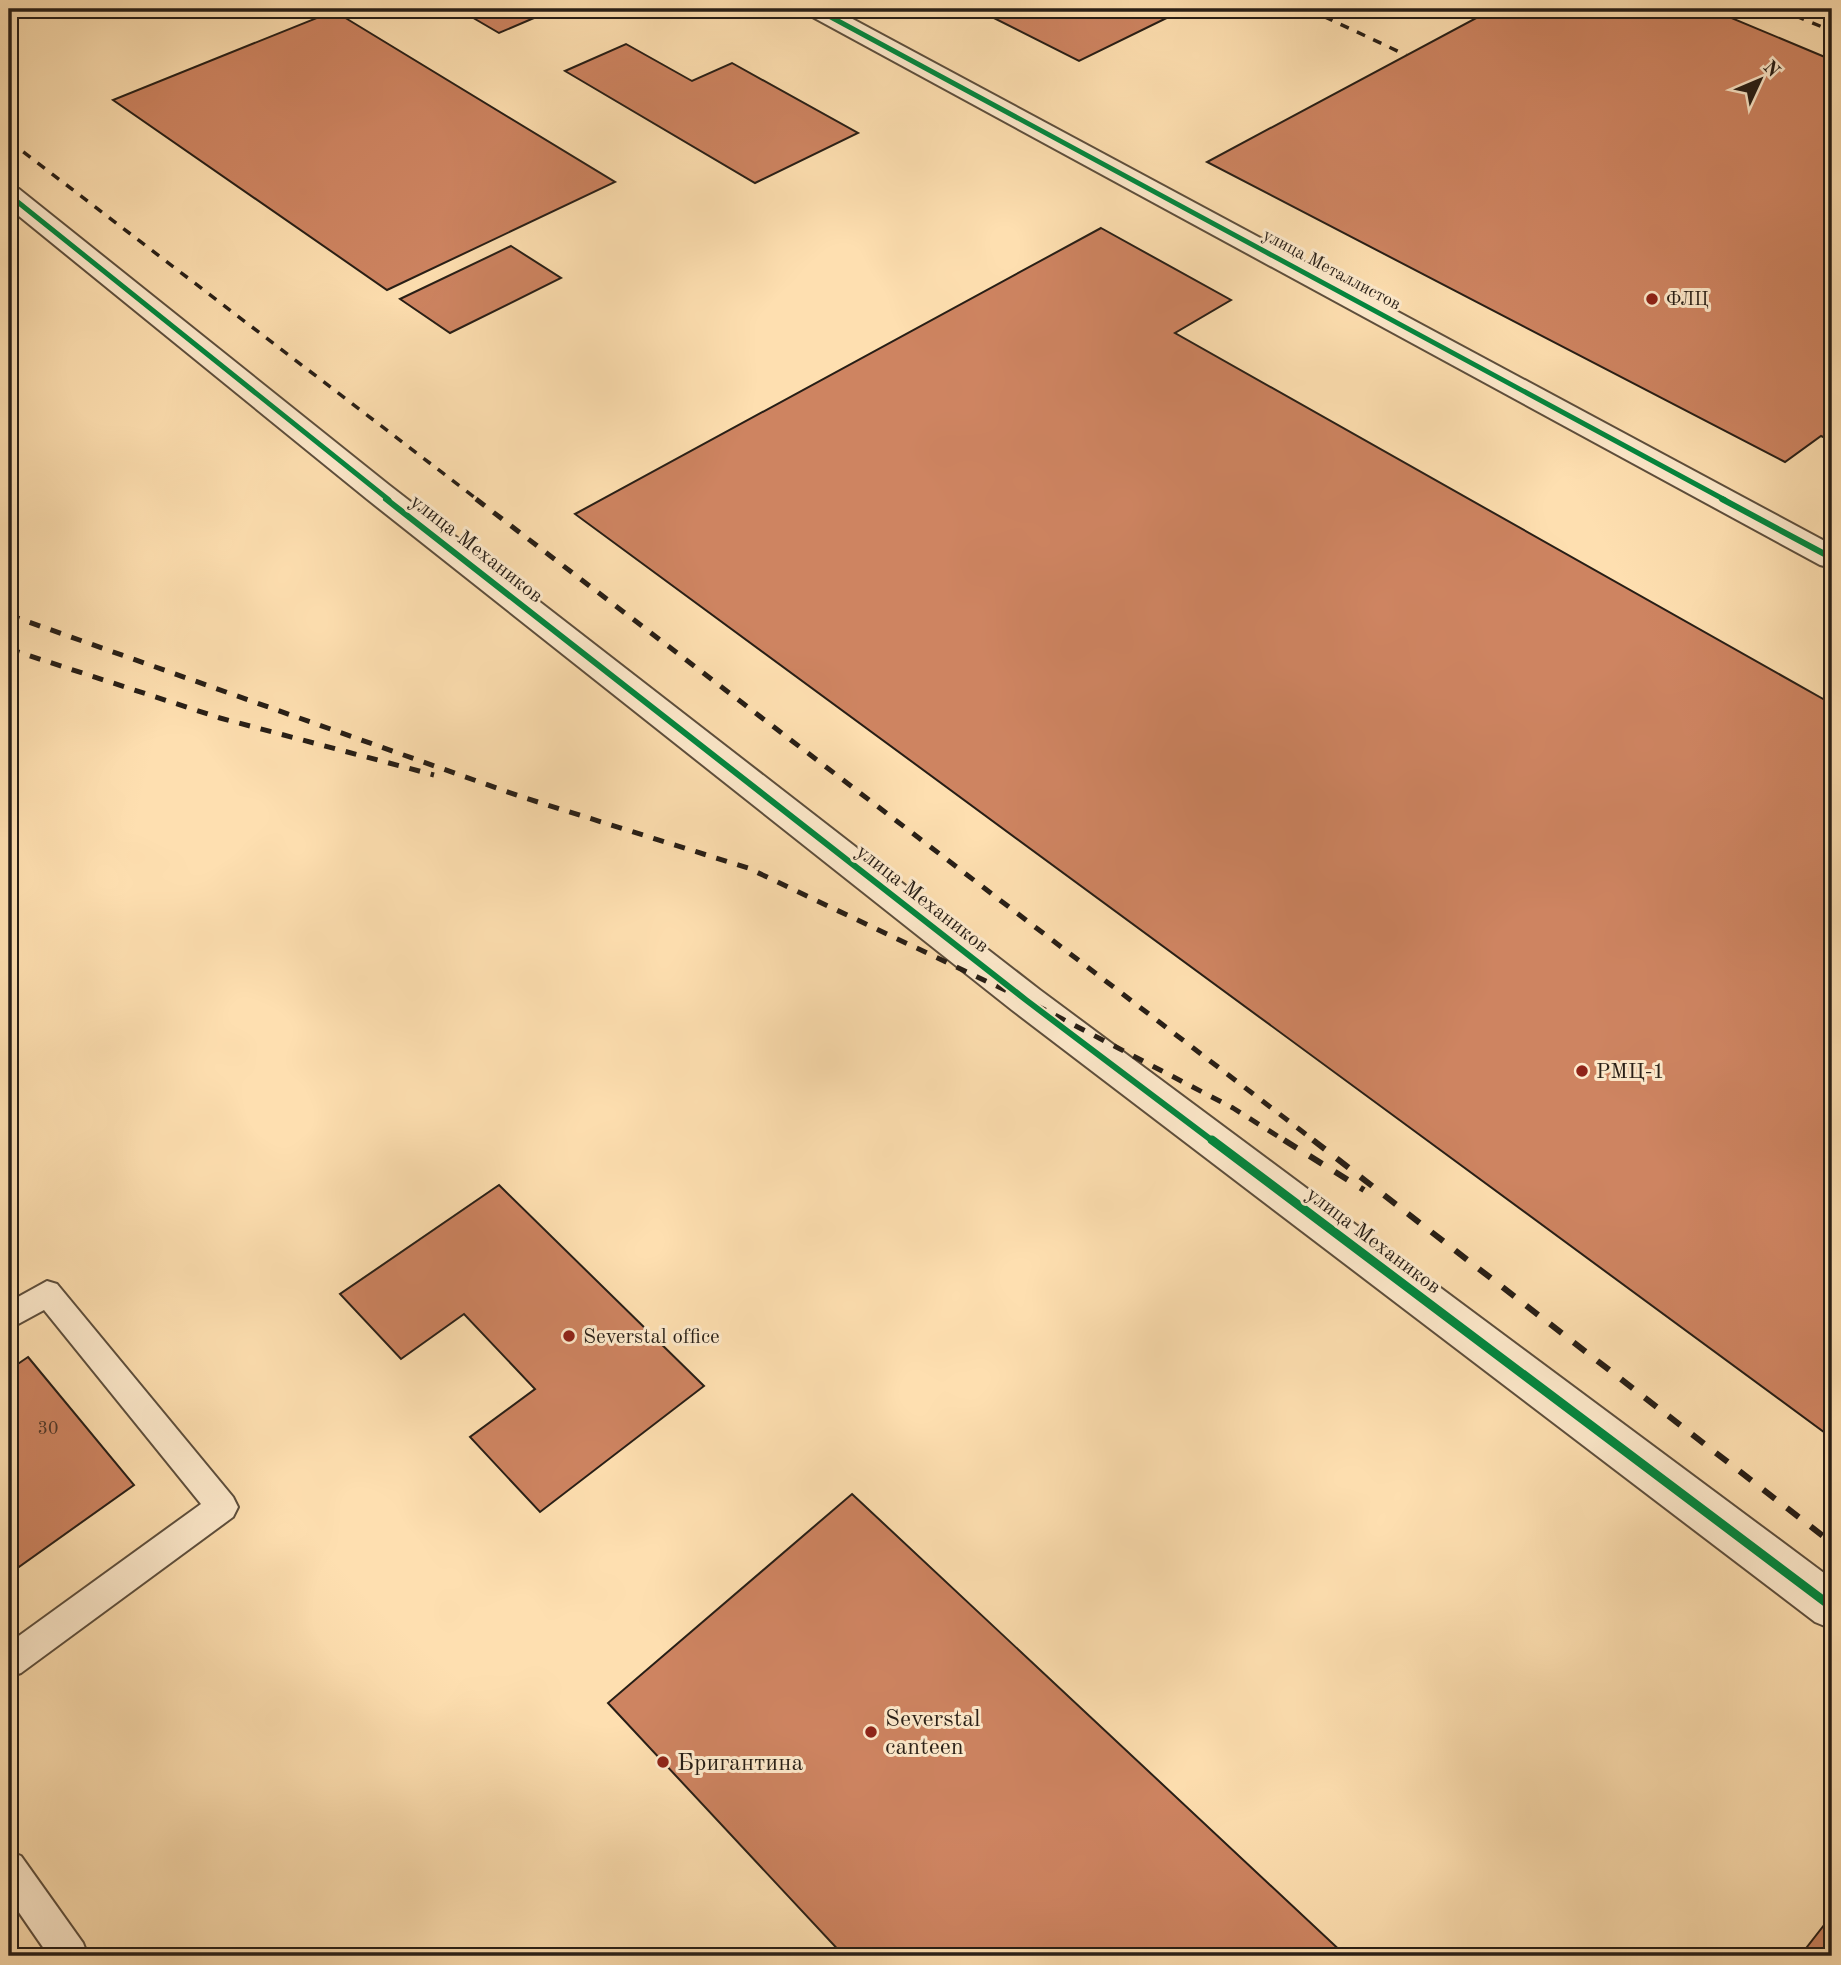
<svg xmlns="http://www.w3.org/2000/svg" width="1841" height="1965" viewBox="0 0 1841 1965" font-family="'Old Standard TT',serif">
  <rect width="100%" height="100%" fill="#fedfb0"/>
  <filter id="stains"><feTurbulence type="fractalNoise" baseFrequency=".00286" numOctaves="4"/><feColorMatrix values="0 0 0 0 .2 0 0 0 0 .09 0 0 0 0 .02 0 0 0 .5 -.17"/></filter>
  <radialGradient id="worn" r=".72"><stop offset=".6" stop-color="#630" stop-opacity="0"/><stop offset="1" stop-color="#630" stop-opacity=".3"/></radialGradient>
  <g fill="#ce8461" stroke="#271e16" stroke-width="2">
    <path d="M458 9H555L499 33Z"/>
    <path d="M976 9H1185L1079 61Z"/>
    <path d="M1493 9H1710L1832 60V441L1821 436 1785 462 1207 162Z"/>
    <path d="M334 11 615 182 387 290 113 100Z"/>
    <path d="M626 44 692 81 732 63 858 133 755 183 565 71Z"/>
    <path d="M1101 228 1231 300 1175 333 1832 704V1438L575 514Z"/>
    <path d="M511 246 561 278 450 333 400 299Z"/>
    <path d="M499 1185 704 1386 540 1512 470 1437 535 1389 464 1314 401 1359 340 1294Z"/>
    <path d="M28 1357 134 1485 9 1574V1370Z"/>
    <path d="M852 1494 1346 1956H844L608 1703Z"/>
    <path d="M1828 1920 1832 1924V1956H1800Z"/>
  </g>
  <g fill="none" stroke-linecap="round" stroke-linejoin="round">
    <defs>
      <g id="lane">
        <path d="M47 1281 57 1284 233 1497 238 1507 233 1517 21 1673 9 1677V1643L201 1504 44 1310 9 1329V1302Z"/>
        <path d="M9 1851 21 1856 83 1943 88 1956H49L9 1898Z"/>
      </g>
      <g id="street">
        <path d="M804 9H834L1832 545V568L1820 565 807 14Z"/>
        <path d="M9 187 19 189 389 485 1040 990 1832 1579V1629L1815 1622 1012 1010 367 499 9 208Z"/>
      </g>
    </defs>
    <use href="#lane" stroke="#5d4e3c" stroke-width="4"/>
    <use href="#street" stroke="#5d4e3c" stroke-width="4"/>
    <use href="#lane" fill="#feeacc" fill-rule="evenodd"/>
    <use href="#street" fill="#feeacc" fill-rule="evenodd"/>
    <g stroke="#271e16" stroke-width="3.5" stroke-dasharray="9 9" stroke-linecap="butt">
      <path d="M1308 9 1406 55"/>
      <path d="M1779 9 1832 31"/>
      <path d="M9 141 478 500"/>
    </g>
    <g stroke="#271e16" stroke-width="5" stroke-dasharray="11 11" stroke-linecap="butt">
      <path d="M476 499 1316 1142"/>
      <path d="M9 615 522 797 748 868 1026 1000 1233 1108 1287 1142"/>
      <path d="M9 649 220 718 434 775"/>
    </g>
    <g stroke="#271e16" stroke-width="6" stroke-dasharray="15 15" stroke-linecap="butt">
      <path d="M1284 1140 1364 1190"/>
      <path d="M1313 1140 1832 1543"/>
    </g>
    <defs>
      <g id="cycleway-far2">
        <path d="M816 9 1725 500"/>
        <path d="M9 195 389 500"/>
      </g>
      <g id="cycleway-far1">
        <path d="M386 499 1026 1000 1214 1142"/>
        <path d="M1722 499 1832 558"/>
      </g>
      <path id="cycleway" d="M1212 1140 1832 1607"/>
    </defs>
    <use href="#cycleway-far2" stroke="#feeacc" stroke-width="9"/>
    <use href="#cycleway-far1" stroke="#feeacc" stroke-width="10"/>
    <use href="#cycleway" stroke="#feeacc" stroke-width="13"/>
    <use href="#cycleway-far2" stroke="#00873e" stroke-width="5"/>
    <use href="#cycleway-far1" stroke="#00873e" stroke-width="6"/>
    <use href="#cycleway" stroke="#00873e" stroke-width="9"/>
  </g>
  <g fill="#8f2418" stroke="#feeacc" stroke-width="2.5">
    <circle cx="1652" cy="299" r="7"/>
    <circle cx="1582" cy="1071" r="7"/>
    <circle cx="569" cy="1336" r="7"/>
    <circle cx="871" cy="1732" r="7"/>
    <circle cx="663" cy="1762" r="7"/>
  </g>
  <g text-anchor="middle" stroke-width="6" stroke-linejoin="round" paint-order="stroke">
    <g font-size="18" fill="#271e16" stroke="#feeacc">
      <text transform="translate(1332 269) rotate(28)" y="6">улица Металлистов</text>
    </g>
    <g font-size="18" fill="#271e16" stroke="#feeacc" text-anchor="start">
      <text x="1666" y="305">ФЛЦ</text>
    </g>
    <g font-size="18" fill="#513829">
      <text x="48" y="1434">30</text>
    </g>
    <g font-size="21" fill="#271e16" stroke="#feeacc">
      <text transform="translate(477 548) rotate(38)" y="7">улица Механиков</text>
      <text transform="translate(923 898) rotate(38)" y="7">улица Механиков</text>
      <text transform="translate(1374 1240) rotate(37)" y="7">улица Механиков</text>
    </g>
    <g font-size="21" fill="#271e16" stroke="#feeacc" text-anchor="start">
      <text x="1596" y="1078">РМЦ-1</text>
      <text x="583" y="1343">Severstal office</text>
    </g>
    <g font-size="24" fill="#271e16" stroke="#feeacc" text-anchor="start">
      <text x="885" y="1726">Severstal<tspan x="885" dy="28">canteen</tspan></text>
      <text x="677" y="1770">Бригантина</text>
    </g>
  </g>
  <rect width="1841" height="1965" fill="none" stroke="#fedfb0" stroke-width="35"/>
  <rect x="10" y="10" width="1820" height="1944" fill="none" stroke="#271e16" stroke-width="3.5"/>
  <rect x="18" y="18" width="1806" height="1930" fill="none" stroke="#271e16" stroke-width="2"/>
  <g transform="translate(1760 80) rotate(46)" stroke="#feeacc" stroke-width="5" paint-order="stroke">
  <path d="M0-5L12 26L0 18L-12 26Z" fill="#271e16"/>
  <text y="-10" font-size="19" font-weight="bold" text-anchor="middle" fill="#271e16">N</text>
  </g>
  <rect width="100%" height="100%" filter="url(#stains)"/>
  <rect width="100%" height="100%" fill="url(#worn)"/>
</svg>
